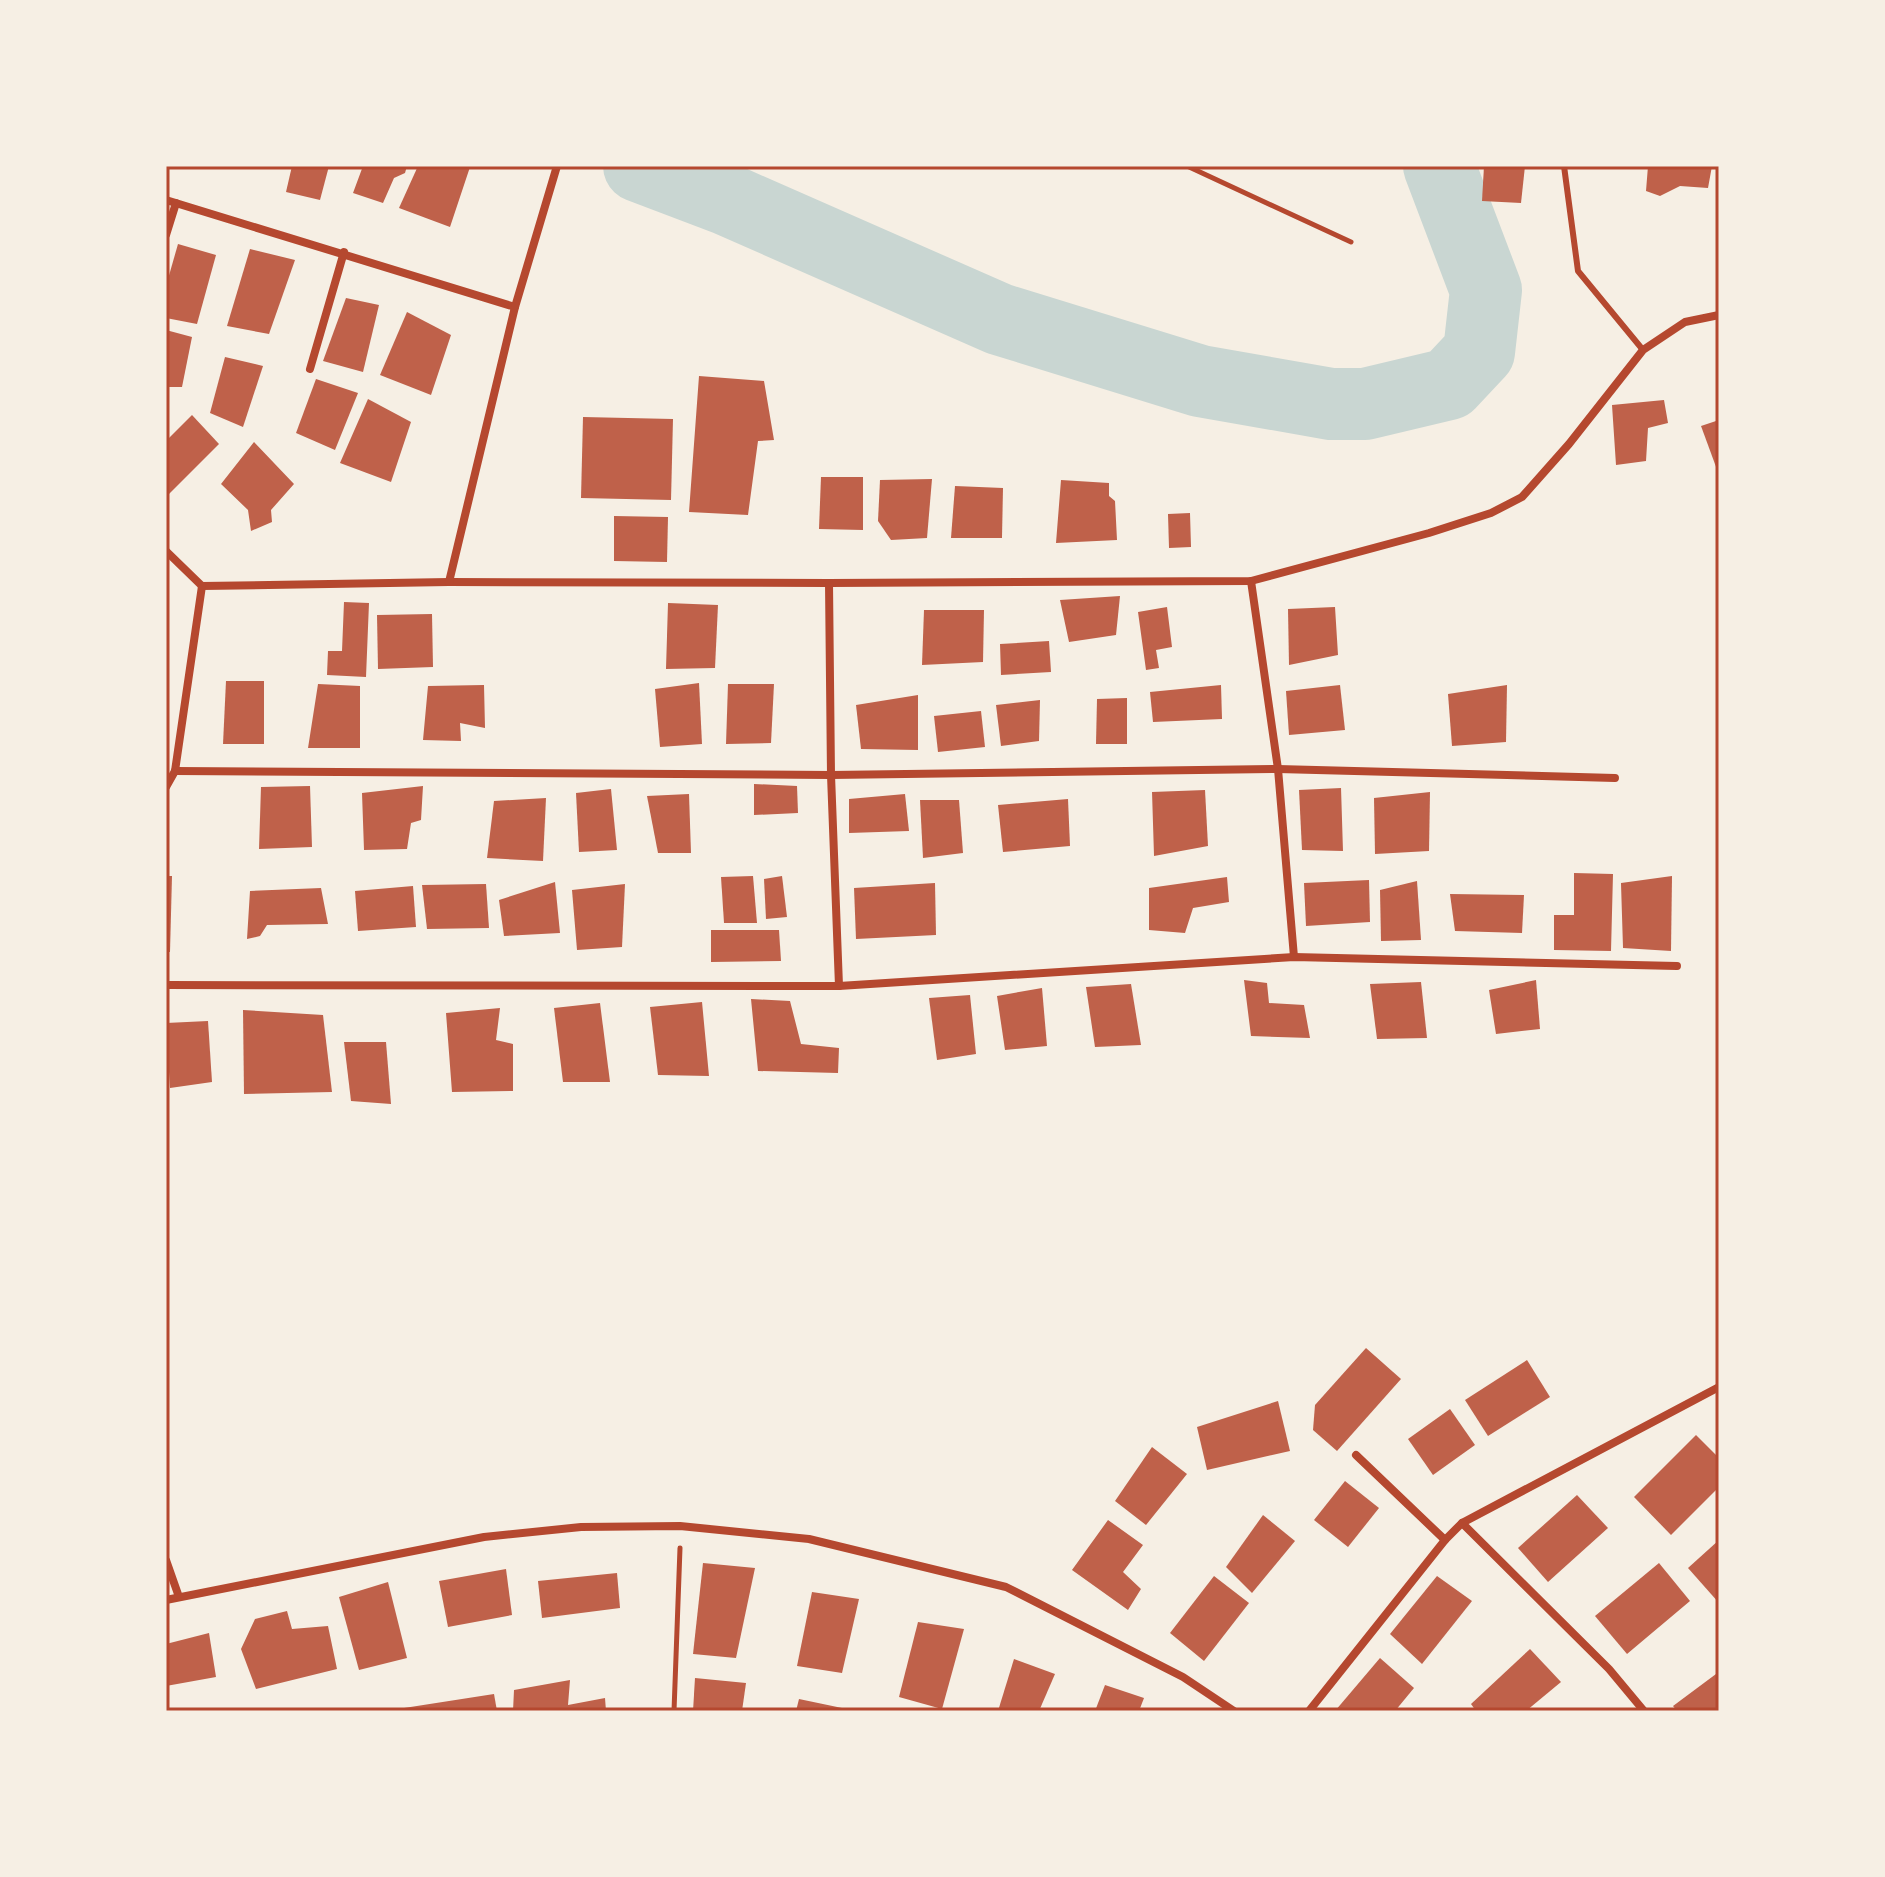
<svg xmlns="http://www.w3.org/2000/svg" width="1885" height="1877" viewBox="0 0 1885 1877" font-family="'Zilla Slab',serif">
  <rect width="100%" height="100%" fill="#f6efe4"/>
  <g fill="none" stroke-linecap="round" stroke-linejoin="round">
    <path stroke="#c9d6d2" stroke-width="72" d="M639 166 726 199 999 319 1200 381 1331 404H1365L1449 384 1479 352 1486 290 1439 166"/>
  </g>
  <g fill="#bf614a">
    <path d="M292 166H329L320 200 286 192Z"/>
    <path d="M363 166H407L405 173 394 178 383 203 353 193Z"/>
    <path d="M418 166 470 167 450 227 399 208Z"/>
    <path d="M1484 166H1525L1521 203 1482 201Z"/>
    <path d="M1648 166H1712L1708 188 1680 186 1660 196 1646 191Z"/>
    <path d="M178 244 216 255 197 324 166 318V286Z"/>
    <path d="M250 249 295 260 269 334 227 326Z"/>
    <path d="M346 298 379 305 363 372 323 361Z"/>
    <path d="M407 312 451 335 431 395 380 375Z"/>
    <path d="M166 330 192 337 182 387H166Z"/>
    <path d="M225 357 263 366 243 427 210 413Z"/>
    <path d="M699 376 764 381 774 440 758 441 748 515 689 512Z"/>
    <path d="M316 379 358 393 335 450 296 433Z"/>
    <path d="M368 399 411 422 391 482 340 463Z"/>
    <path d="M1664 400 1668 423 1648 428 1646 461 1616 465 1612 405Z"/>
    <path d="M192 415 219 444 169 494 166 489V441Z"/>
    <path d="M583 417 673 419 671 500 581 498Z"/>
    <path d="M1719 420V475L1701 426Z"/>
    <path d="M254 442 294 484 271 510 272 522 251 531 248 510 221 484Z"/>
    <path d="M821 477H863V530L819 529Z"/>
    <path d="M932 479 927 538 891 540 878 521 880 480Z"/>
    <path d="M1061 480 1109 483V496L1115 501 1117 540 1056 543Z"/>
    <path d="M955 486 1003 488 1002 538H951Z"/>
    <path d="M1190 513 1191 547 1169 548 1168 514Z"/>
    <path d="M614 516 668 517 667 562 614 561Z"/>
    <path d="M1120 596 1116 635 1069 642 1060 600Z"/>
    <path d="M344 602 369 603 366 677 327 675 328 651H342Z"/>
    <path d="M668 603 718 605 715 668 666 669Z"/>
    <path d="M1167 607 1172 647 1156 650 1159 668 1146 670 1138 612Z"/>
    <path d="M1335 607 1338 655 1289 665 1288 609Z"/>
    <path d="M924 610H984L983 662 922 665Z"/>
    <path d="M432 614 433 667 378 669 377 615Z"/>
    <path d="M1049 641 1051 672 1001 675 1000 644Z"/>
    <path d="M226 681H264V744H223Z"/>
    <path d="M699 683 702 744 660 747 655 689Z"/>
    <path d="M318 684 360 686V748H308Z"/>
    <path d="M728 684H774L771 743 726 744Z"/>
    <path d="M484 685 485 728 460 723 461 741 423 740 428 686Z"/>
    <path d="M1221 685 1222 719 1153 722 1150 692Z"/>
    <path d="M1340 685 1345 730 1289 735 1286 691Z"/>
    <path d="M1507 685 1506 742 1452 746 1448 694Z"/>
    <path d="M918 695V750L861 749 856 705Z"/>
    <path d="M1127 698V744H1096L1097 699Z"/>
    <path d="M1040 700 1039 741 1001 746 996 705Z"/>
    <path d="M981 711 985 747 938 752 934 716Z"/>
    <path d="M754 784 797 786 798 813 754 815Z"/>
    <path d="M310 786 312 847 259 849 261 787Z"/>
    <path d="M423 786 421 820 411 823 407 849 364 850 362 793Z"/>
    <path d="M1341 788 1343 851 1302 850 1299 790Z"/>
    <path d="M611 789 617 850 579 852 576 793Z"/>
    <path d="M1205 790 1208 846 1154 856 1152 792Z"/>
    <path d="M1430 792 1429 851 1375 854 1374 798Z"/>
    <path d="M689 794 691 853H658L647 796Z"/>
    <path d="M905 794 909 831 849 833V799Z"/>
    <path d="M546 798 543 861 487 858 494 801Z"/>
    <path d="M1068 799 1070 846 1003 852 998 805Z"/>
    <path d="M920 800H959L963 853 923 858Z"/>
    <path d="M1574 873 1613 874 1611 951 1554 950V915H1574Z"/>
    <path d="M166 876H172L170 952H166Z"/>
    <path d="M753 876 757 923H724L721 877Z"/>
    <path d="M782 876 787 917 766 919 764 879Z"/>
    <path d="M1672 876 1671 951 1623 948 1621 883Z"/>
    <path d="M1227 877 1229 902 1193 908 1185 933 1149 930V888Z"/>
    <path d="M1369 880 1370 922 1306 926 1304 883Z"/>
    <path d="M1417 881 1421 940 1381 941 1380 890Z"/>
    <path d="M555 882 560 933 504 936 499 900Z"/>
    <path d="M935 883 936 935 856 939 854 888Z"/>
    <path d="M486 884 489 928 427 929 422 885Z"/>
    <path d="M625 884 622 947 577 950 572 890Z"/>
    <path d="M413 886 416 927 358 931 355 891Z"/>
    <path d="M321 888 328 924 267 925 260 936 247 939 250 891Z"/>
    <path d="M1450 894 1524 895 1522 933 1455 931Z"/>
    <path d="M711 930H779L781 961 711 962Z"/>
    <path d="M1244 980 1267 983 1269 1003 1304 1005 1310 1038 1251 1036Z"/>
    <path d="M1536 980 1540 1029 1496 1034 1489 990Z"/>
    <path d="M1421 982 1427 1038 1377 1039 1370 984Z"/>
    <path d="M1131 984 1141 1045 1095 1047 1086 987Z"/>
    <path d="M1042 988 1047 1046 1005 1050 997 996Z"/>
    <path d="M970 995 976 1054 937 1060 929 998Z"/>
    <path d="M751 999 790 1001 801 1044 839 1048 838 1073 758 1071Z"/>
    <path d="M702 1002 709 1076 658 1075 650 1007Z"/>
    <path d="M600 1003 610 1082H563L554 1008Z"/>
    <path d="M500 1008 496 1040 513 1044V1091L452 1092 446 1013Z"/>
    <path d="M243 1010 323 1015 332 1092 244 1094Z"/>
    <path d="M208 1021 212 1082 170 1088 166 1023Z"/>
    <path d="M344 1042H386L391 1104 351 1101Z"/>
    <path d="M1366 1348 1401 1379 1337 1451 1313 1430 1315 1405Z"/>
    <path d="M1527 1360 1550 1397 1488 1436 1465 1400Z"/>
    <path d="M1278 1401 1290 1451 1207 1470 1197 1427Z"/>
    <path d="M1450 1409 1475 1445 1433 1475 1408 1439Z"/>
    <path d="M1696 1435 1719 1458V1487L1671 1535 1634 1497Z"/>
    <path d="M1152 1447 1187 1474 1146 1525 1115 1501Z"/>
    <path d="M1345 1481 1379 1508 1348 1547 1314 1520Z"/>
    <path d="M1577 1495 1608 1528 1548 1582 1518 1548Z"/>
    <path d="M1263 1515 1295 1541 1252 1593 1226 1567Z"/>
    <path d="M1108 1520 1143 1545 1123 1572 1141 1589 1128 1610 1072 1570Z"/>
    <path d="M1719 1540V1603L1688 1568Z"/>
    <path d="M703 1563 755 1568 736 1658 693 1654Z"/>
    <path d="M1659 1563 1690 1601 1627 1654 1595 1616Z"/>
    <path d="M506 1569 512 1615 448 1627 439 1581Z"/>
    <path d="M617 1573 620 1608 542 1618 538 1581Z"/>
    <path d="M1214 1576 1249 1603 1204 1661 1170 1633Z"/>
    <path d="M1437 1576 1472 1601 1422 1664 1390 1634Z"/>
    <path d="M388 1582 407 1658 359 1670 339 1597Z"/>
    <path d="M812 1592 859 1599 842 1673 797 1666Z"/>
    <path d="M287 1611 292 1629 328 1626 337 1669 256 1689 241 1649 255 1619Z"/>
    <path d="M918 1622 964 1629 942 1709 899 1697Z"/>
    <path d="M209 1633 216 1677 166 1686V1644Z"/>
    <path d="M1530 1649 1561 1682 1526 1711H1476L1471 1704Z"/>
    <path d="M1380 1658 1414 1688 1395 1711H1335Z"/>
    <path d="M1014 1659 1055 1674 1039 1711H998Z"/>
    <path d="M1716 1674 1719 1678V1711H1677L1673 1706Z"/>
    <path d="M695 1678 746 1683 742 1711H693Z"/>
    <path d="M570 1680 568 1705 605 1698 606 1711H513L514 1690Z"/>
    <path d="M1105 1685 1144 1698 1139 1711H1095Z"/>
    <path d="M494 1694 497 1711H404V1708Z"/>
    <path d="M799 1699 842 1708 841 1711H796Z"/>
  </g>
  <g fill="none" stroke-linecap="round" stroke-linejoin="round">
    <g stroke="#b5482f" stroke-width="5">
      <path d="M1187 166 1351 242"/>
      <path d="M674 1711 680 1548"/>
    </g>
    <path stroke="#b5482f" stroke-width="6" d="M1564 166 1578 271 1643 350"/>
    <g stroke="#b5482f" stroke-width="8">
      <path d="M166 200 515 307"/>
      <path d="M166 235 176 203"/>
      <path d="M310 369 344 252"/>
      <path d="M166 551 202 586 449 582 829 583 1251 581 1429 533 1491 513 1522 497 1569 444 1643 350 1685 322 1719 315"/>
      <path d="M1251 581 1278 769 1294 957"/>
      <path d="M449 582 515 307 557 166"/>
      <path d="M829 583 831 775 839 986"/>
      <path d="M175 771 831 775 1278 769 1615 778"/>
      <path d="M166 787 175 771 202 586"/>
      <path d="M166 985 839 986 1294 957 1677 966"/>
      <path d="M1356 1455 1445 1540"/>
      <path d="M1462 1523 1609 1669 1644 1711"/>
      <path d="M166 1560 179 1597"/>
      <path d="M166 1600 484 1537 581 1527 680 1526 809 1539 1006 1587 1183 1677 1234 1711"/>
      <path d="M1309 1711 1445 1540 1462 1523 1719 1387"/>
    </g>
  </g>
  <rect width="1885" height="1877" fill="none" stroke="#f6efe4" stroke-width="336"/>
  <rect x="168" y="168" width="1549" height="1541" fill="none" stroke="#b5482f" stroke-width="3"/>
</svg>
